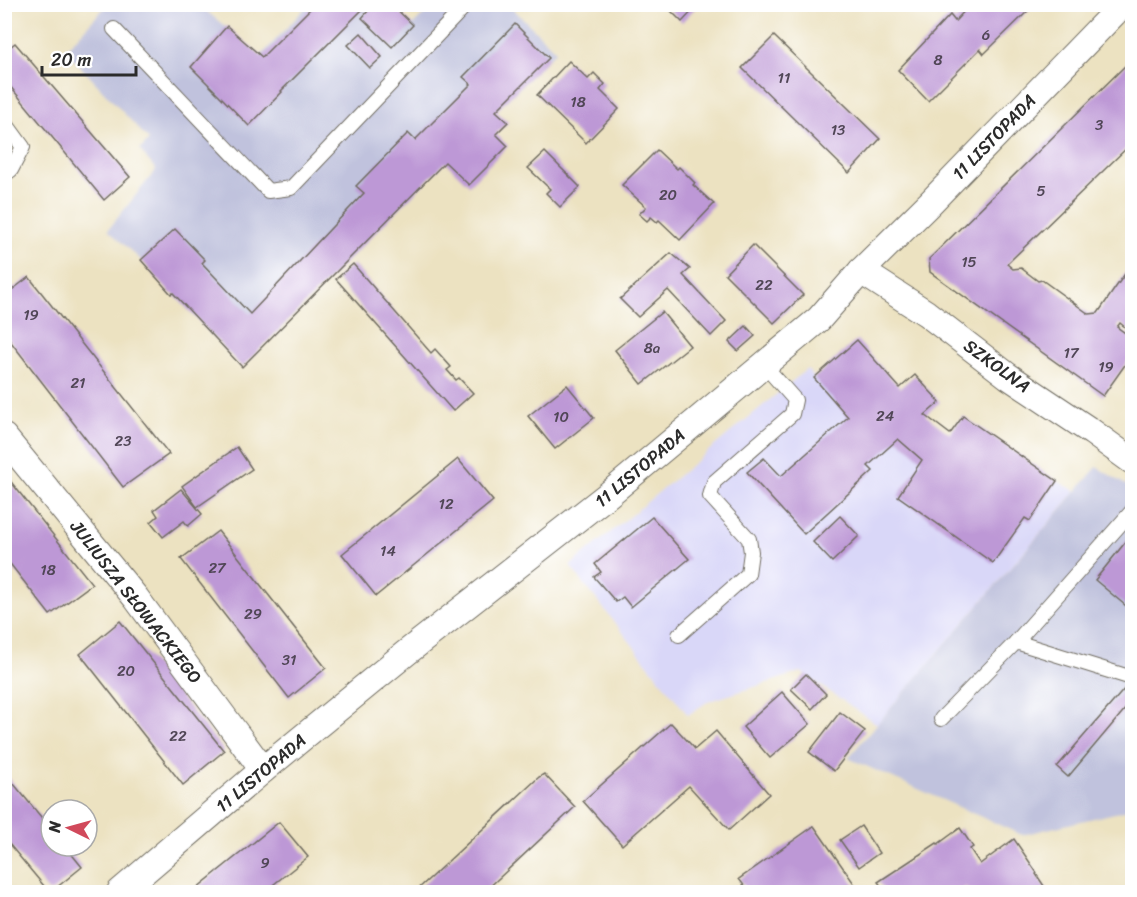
<svg xmlns="http://www.w3.org/2000/svg" width="1137" height="897" viewBox="0 0 1137 897" font-family="Sriracha,sans-serif">
  <rect width="100%" height="100%" fill="#fff"/>
  <filter id="ink" filterUnits="userSpaceOnUse"><feTurbulence type="fractalNoise" baseFrequency=".0167" numOctaves="2"/><feDisplacementMap in="SourceGraphic" scale="12" xChannelSelector="R" yChannelSelector="G"/><feConvolveMatrix kernelMatrix="1 2 1 2 8 2 1 2 1" color-interpolation-filters="sRGB"/></filter>
  <filter id="wash" filterUnits="userSpaceOnUse"><feTurbulence type="fractalNoise" baseFrequency=".008" numOctaves="4" result="noise"/><feDisplacementMap in="SourceGraphic" scale="24" xChannelSelector="R" yChannelSelector="G"/><feGaussianBlur stdDeviation="1.35" result="paint"/><feColorMatrix in="noise" values="0 0 0 0 0 0 0 0 0 0 0 0 0 0 0 0 0 1.4 0 .05"/><feComposite in="paint" operator="in"/></filter>
  <g filter="url(#wash)">
    <rect width="100%" height="100%" fill="#ece2c1"/>
    <path fill="#d9d7f8" d="M857 340 900 388 915 376 940 402 925 415 949 434 963 416 1057 481 1076 491 877 724 801 672 707 702 688 715 570 566 807 369 814 378Z"/>
    <g fill="#c0c2dd">
      <path d="M508 4 556 51 242 367 141 260 108 230 156 170 140 150 149 140 65 50 107 5H199L261 56 308 5H391L413 25 434 5Z"/>
      <path d="M1097 467 1132 489V809L1022 835 848 758Z"/>
    </g>
    <g id="blocks">
      <g fill="#bd98d6">
        <path d="M315 4H368L281 91 282 92 249 126 220 96 191 67 227 26 262 57Z"/>
        <path d="M374 4H391L413 25 392 47 362 18Z"/>
        <path d="M664 4H699L682 22Z"/>
        <path d="M971 4H1035L984 54 980 49 928 101 898 70 950 15 955 21Z"/>
        <path d="M515 24 549 58 496 111 508 122 496 134 508 146 469 185 445 162 242 367 173 293 171 294 141 260 175 229 205 260 202 263 250 314 364 193 356 186 408 133 415 140 471 84 463 77Z"/>
        <path d="M361 33 382 57 370 68 348 45Z"/>
        <path d="M774 36 880 139 849 173 742 68Z"/>
        <path d="M15 43 130 177 104 200 9 85 4 89V52Z"/>
        <path d="M1132 59V143L1007 264 1013 269 1021 268 1038 281 1042 280 1089 314 1098 313 1129 268 1132 271V333L1120 323 1117 327 1132 338V355L1103 396 930 272 929 259Z"/>
        <path d="M569 61 588 79 594 73 605 84 600 90 619 109 586 143 537 95Z"/>
        <path d="M657 150 677 169 679 167 695 183 693 185 714 204 680 240 659 220 657 222 651 217 647 221 639 214 646 207 622 185Z"/>
        <path d="M545 152 580 187 560 207 546 193 550 189 528 168Z"/>
        <path d="M753 245 803 295 774 323 725 274Z"/>
        <path d="M671 253 690 269 683 275 726 321 711 336 668 290 638 317 620 299Z"/>
        <path d="M353 264 431 353 435 349 451 367 447 370 456 380 459 378 473 393 453 411 336 279Z"/>
        <path d="M29 277 169 454 123 487 4 333V296Z"/>
        <path d="M662 312 690 346 642 384 615 350Z"/>
        <path d="M746 326 755 336 738 351 729 342Z"/>
        <path d="M857 340 900 388 915 375 940 402 925 415 950 434 963 416 1057 481 1030 521 1025 518 993 563 898 496 922 460 898 439 868 466 873 471 804 534 747 472 764 458 781 476 848 417 814 378Z"/>
        <path d="M567 385 594 418 555 449 528 416Z"/>
        <path d="M237 447 252 469 197 507 182 486Z"/>
        <path d="M458 459 493 501 376 596 342 554Z"/>
        <path d="M4 473 92 584 50 615 4 556Z"/>
        <path d="M181 489 202 514 188 526 184 521 163 537 151 522 158 516 154 510Z"/>
        <path d="M840 516 859 536 832 562 813 542Z"/>
        <path d="M652 517 689 559 631 607 623 597 616 602 594 577 601 572 595 564Z"/>
        <path d="M218 531 326 668 289 698 181 559Z"/>
        <path d="M1132 534V611L1095 580Z"/>
        <path d="M120 621 224 751 183 785 80 654Z"/>
        <path d="M806 674 826 694 812 709 791 689Z"/>
        <path d="M1126 687 1132 692V701L1068 777 1057 767Z"/>
        <path d="M782 692 810 724 770 758 743 727Z"/>
        <path d="M840 712 865 731 834 771 809 752Z"/>
        <path d="M671 723 695 749 716 731 769 794 729 830 689 786 622 845 583 801Z"/>
        <path d="M4 772 51 829V846H65L82 867 51 892H49L4 838Z"/>
        <path d="M544 774 575 807 484 892H418L416 891 539 777Z"/>
        <path d="M279 822 308 857 264 892H192Z"/>
        <path d="M814 826 860 892H749L739 879Z"/>
        <path d="M861 826 879 853 859 867 840 840Z"/>
        <path d="M960 828 973 847 970 849 980 864 1014 839 1037 873 1036 874 1048 892H970L966 887 958 892H886L878 882 937 843 938 844Z"/>
      </g>
    </g>
  </g>
  <g filter="url(#ink)">
    <use href="#blocks" fill-opacity="0" stroke="#6f6b60" stroke-width="1.5"/>
    <g fill="none" stroke-linecap="round" stroke-linejoin="round">
      <defs>
        <g id="service">
          <path d="M114 29 268 191 291 188 467 4"/>
          <path d="M4 121 23 147 11 170 4 175"/>
          <path d="M679 635 748 574 751 552 749 539 710 496 714 482 792 414 795 400 764 365"/>
          <path d="M1016 642 1132 511"/>
          <path d="M941 719 1016 642 1132 678"/>
        </g>
        <g id="minor">
          <path d="M861 271 926 313 1008 376 1092 432 1132 461"/>
          <path d="M4 437 136 598 263 770"/>
          <path d="M120 892 263 770 406 653 609 494 819 319 861 271 929 204 1123 4"/>
        </g>
      </defs>
      <use href="#service" stroke="#6f6b60" stroke-width="16"/>
      <use href="#minor" stroke="#6f6b60" stroke-width="28"/>
      <use href="#service" stroke="#fff" stroke-width="14"/>
      <use href="#minor" stroke="#fff" stroke-width="26"/>
    </g>
  </g>
  <g text-anchor="middle" stroke-width="4.5" stroke-linejoin="round" paint-order="stroke">
    <g font-size="15" fill="#504656">
      <text x="986" y="40">6</text>
      <text x="938" y="65">8</text>
      <text x="784" y="83">11</text>
      <text x="578" y="107">18</text>
      <text x="1099" y="130">3</text>
      <text x="838" y="135">13</text>
      <text x="1041" y="196">5</text>
      <text x="668" y="200">20</text>
      <text x="969" y="267">15</text>
      <text x="764" y="290">22</text>
      <text x="31" y="320">19</text>
      <text x="652" y="353">8a</text>
      <text x="1071" y="358">17</text>
      <text x="1106" y="372">19</text>
      <text x="78" y="388">21</text>
      <text x="885" y="421">24</text>
      <text x="561" y="422">10</text>
      <text x="123" y="446">23</text>
      <text x="446" y="509">12</text>
      <text x="388" y="556">14</text>
      <text x="217" y="573">27</text>
      <text x="48" y="575">18</text>
      <text x="253" y="619">29</text>
      <text x="289" y="665">31</text>
      <text x="126" y="676">20</text>
      <text x="178" y="741">22</text>
      <text x="265" y="868">9</text>
    </g>
    <g font-size="18" fill="#2b2b2b" stroke="#fff">
      <text transform="translate(994 137) rotate(-46)" y="6">11 LISTOPADA</text>
      <text transform="translate(997 366) rotate(36)" y="6">SZKOLNA</text>
      <text transform="translate(640 468) rotate(-40)" y="6">11 LISTOPADA</text>
      <text transform="translate(136 602) rotate(52)" y="6">JULIUSZA SŁOWACKIEGO</text>
      <text transform="translate(261 773) rotate(-40)" y="6">11 LISTOPADA</text>
    </g>
  </g>
  <rect width="1137" height="897" fill="none" stroke="#fff" stroke-width="24"/>
  <g transform="translate(69 828) rotate(275)"><circle r="28" fill="#ffffff" stroke="#aaaaaa" stroke-width="1.5"/>
  <path d="M0-4.5L10 22L0 15L-10 22Z" fill="#d1495b"/>
  <text y="-9" font-size="16" font-weight="bold" text-anchor="middle" fill="#2b2b2b">N</text>
  </g>
  <path d="M42 66v9h94v-9" fill="none" stroke="#2b2b2b" stroke-width="3"/>
  <text x="51" y="66" font-size="18" fill="#2b2b2b" stroke="#ffffff" stroke-width="4.5" paint-order="stroke">20 m</text>
</svg>
